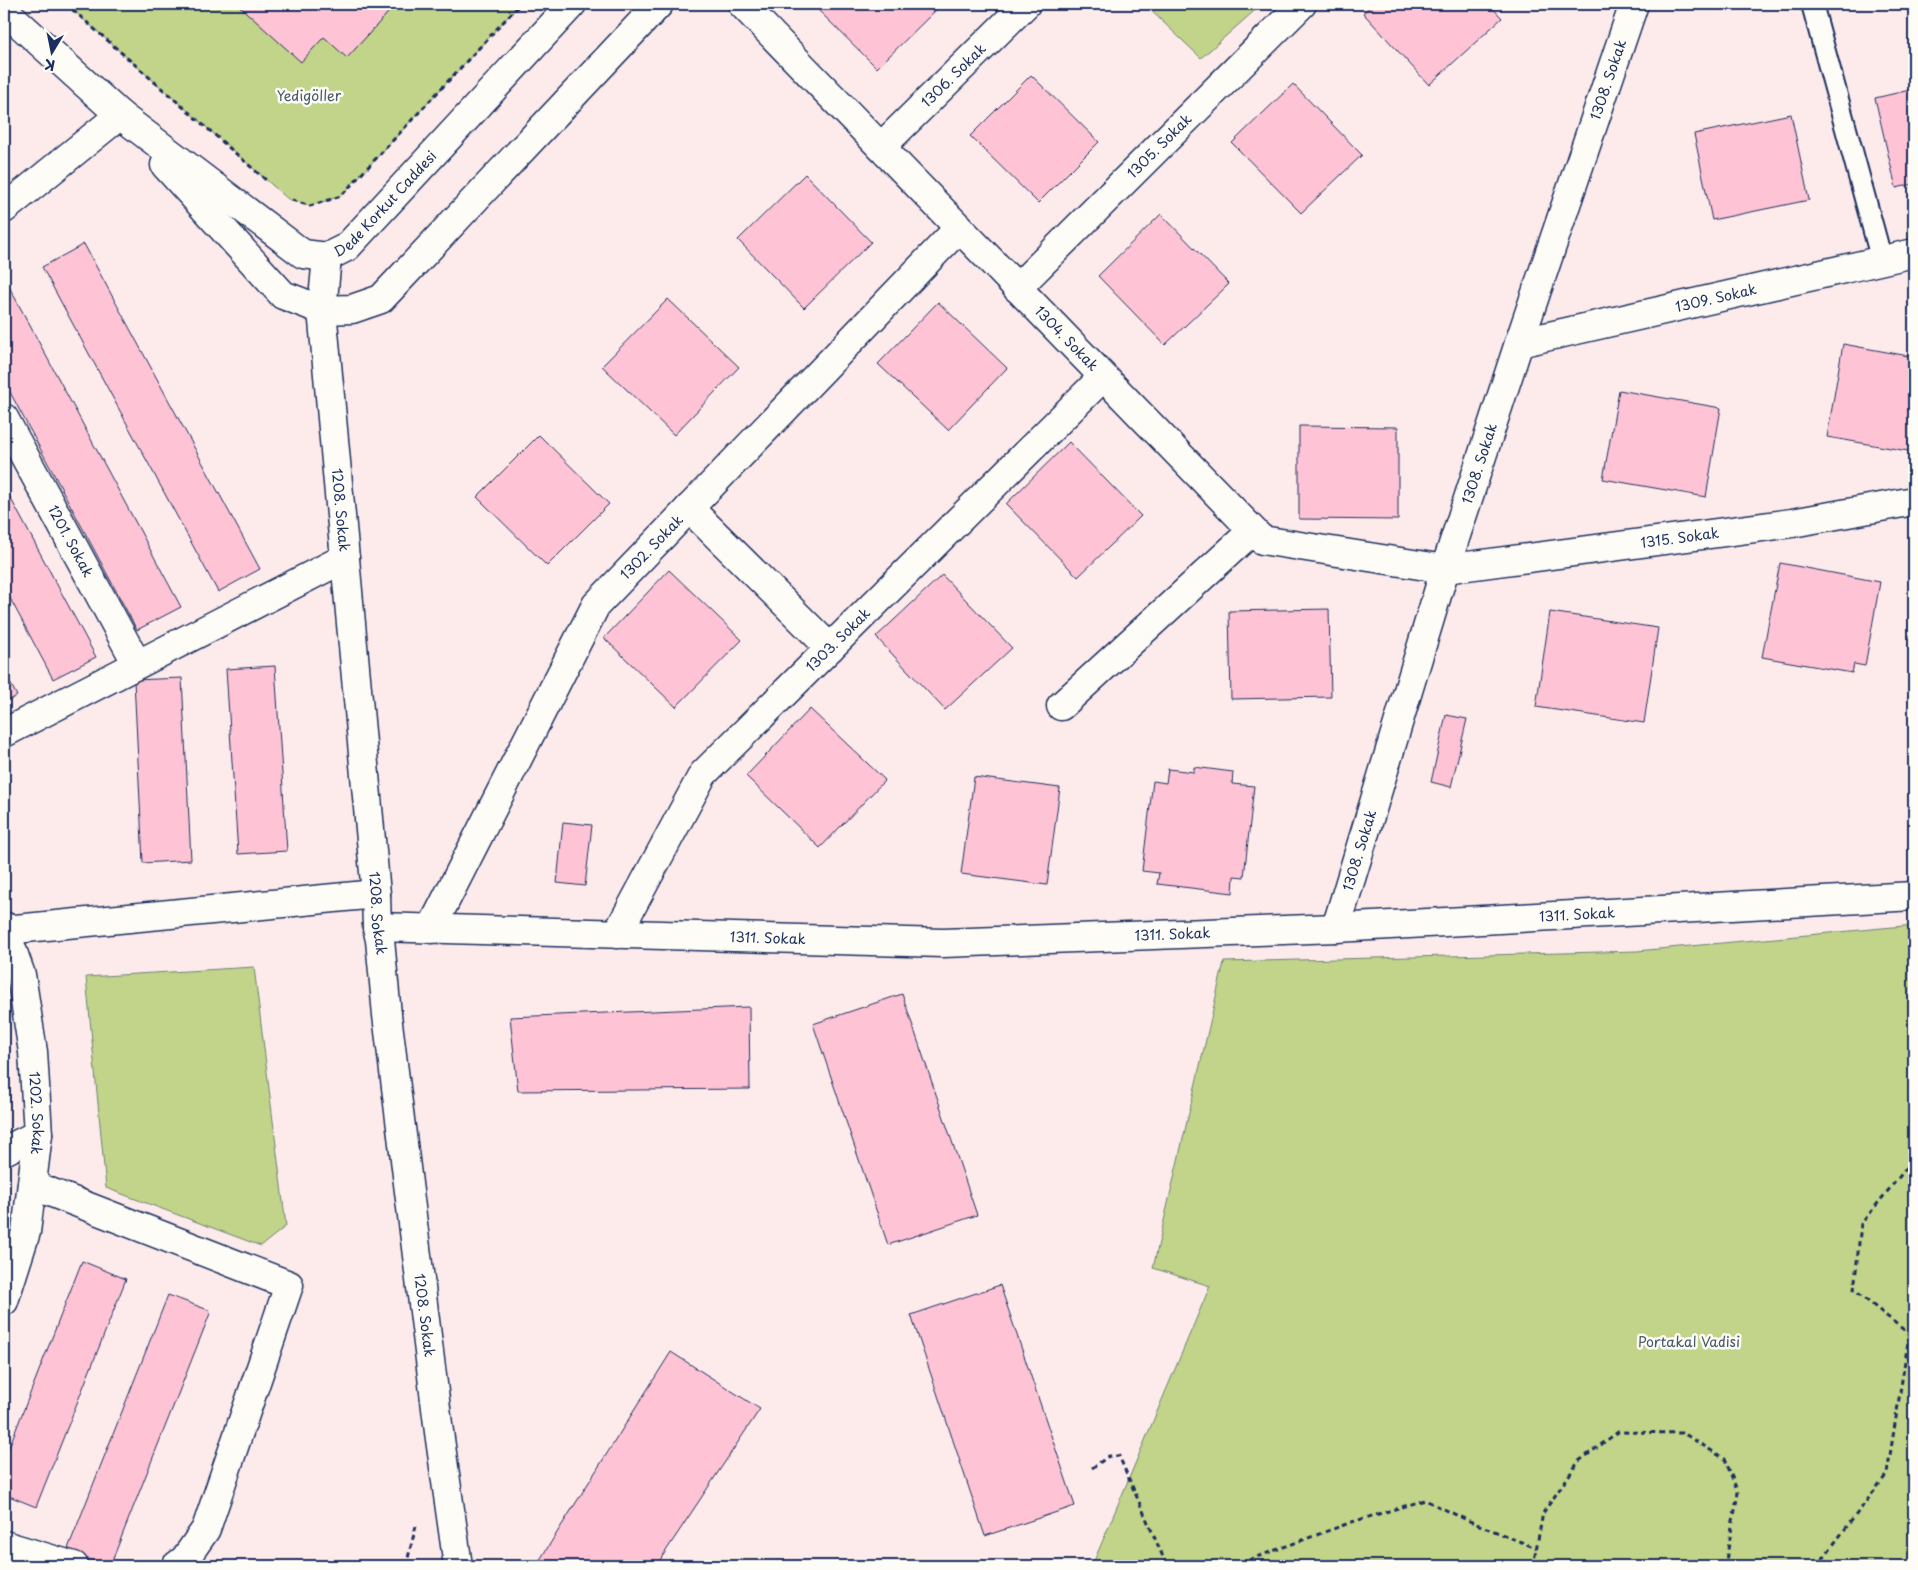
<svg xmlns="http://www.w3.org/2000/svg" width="1918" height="1570" viewBox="0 0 1918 1570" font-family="'Playpen Sans',sans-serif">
  <rect width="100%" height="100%" fill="#fdebec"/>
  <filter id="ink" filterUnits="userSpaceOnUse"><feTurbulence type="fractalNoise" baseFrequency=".02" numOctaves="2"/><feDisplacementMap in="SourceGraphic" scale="10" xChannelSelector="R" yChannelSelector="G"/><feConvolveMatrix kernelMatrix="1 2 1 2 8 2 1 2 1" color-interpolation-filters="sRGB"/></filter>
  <g filter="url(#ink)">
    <g fill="#c1d489" stroke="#6e8274">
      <path d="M66 4H520L341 196 310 206 288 199Z"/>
      <path d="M1144 4H1262L1201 58Z"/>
      <path d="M1914 925V1566H1092L1210 1286 1153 1268 1224 962 1637 951Z"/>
      <path d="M254 967 286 1226 261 1246 106 1188 86 977Z"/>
    </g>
    <g fill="#fec3d4" stroke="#1b2f5e">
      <path d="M237 4H396L347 58 324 37 301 62Z"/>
      <path d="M812 4H942L877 68Z"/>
      <path d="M1373 4H1489L1502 18 1429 85 1363 13Z"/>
      <path d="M1031 75 1099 142 1038 203 970 136Z"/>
      <path d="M1293 84 1362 155 1301 213 1232 143Z"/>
      <path d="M1914 89V184L1896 188 1875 98Z"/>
      <path d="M1791 114 1809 200 1712 220 1694 134Z"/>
      <path d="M805 174 871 242 804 308 738 240Z"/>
      <path d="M1161 214 1229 284 1165 345 1098 276Z"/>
      <path d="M84 244 260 569 218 592 42 267Z"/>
      <path d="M6 281 181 607 137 630 4 381V282Z"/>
      <path d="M668 299 739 367 674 435 602 366Z"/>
      <path d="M938 302 1007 368 948 430 878 364Z"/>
      <path d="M1843 344 1914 357V452L1827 437Z"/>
      <path d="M1619 390 1721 408 1706 497 1603 479Z"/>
      <path d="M1299 426 1398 427V520L1299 519Z"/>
      <path d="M539 435 609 504 547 566 477 497Z"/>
      <path d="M1069 442 1141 516 1078 577 1006 504Z"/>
      <path d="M4 486 96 657 53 679 4 587Z"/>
      <path d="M1780 563 1880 582 1865 666 1854 664 1852 673 1762 657Z"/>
      <path d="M669 570 742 640 676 707 604 638Z"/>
      <path d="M942 575 1012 648 945 710 876 637Z"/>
      <path d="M1329 609 1331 697 1231 699 1229 611Z"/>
      <path d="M1550 612 1658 628 1644 723 1536 707Z"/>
      <path d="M275 666 287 851 238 854 226 669Z"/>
      <path d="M4 671 17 696 4 703Z"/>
      <path d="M182 678 191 860 143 863 134 680Z"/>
      <path d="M810 709 885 780 820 848 746 776Z"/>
      <path d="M1446 715 1467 719 1451 787 1431 782Z"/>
      <path d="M1194 767 1233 772 1232 784 1254 786 1244 877 1234 876 1233 893 1157 884 1159 873 1142 871 1153 781 1166 783 1168 769 1194 772Z"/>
      <path d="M974 777 1060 788 1047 885 961 874Z"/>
      <path d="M563 822 592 825 585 886 557 883Z"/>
      <path d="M902 994 977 1215 888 1245 813 1024Z"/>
      <path d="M749 1007 750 1089 518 1091 510 1017Z"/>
      <path d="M82 1261 126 1279 36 1507 4 1494V1460Z"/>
      <path d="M1000 1285 1075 1506 985 1536 911 1315Z"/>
      <path d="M168 1295 211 1311 110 1566H107L67 1551Z"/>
      <path d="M671 1352 760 1409 656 1566H536Z"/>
    </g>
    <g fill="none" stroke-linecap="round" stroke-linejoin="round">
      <defs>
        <path id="lane" d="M1812 4 1882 261"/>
        <g id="street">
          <path id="s1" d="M742 4 1262 540 1445 569 1792 523 1914 501"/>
          <path id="s2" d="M881 147 1026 4"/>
          <path d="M4 209 120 115"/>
          <path id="s3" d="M327 257 322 310 376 894 377 927 380 940 387 1015 439 1432 458 1566"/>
          <path id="s4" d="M1017 288 1302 4"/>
          <path id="s5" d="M1519 343 1914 253"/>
          <path id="s6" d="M4 418 137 664"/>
          <path d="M689 508 830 648"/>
          <path d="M1061 706 1252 531"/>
          <path d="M4 733 345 558"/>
          <path id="s7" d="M4 926 21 975 33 1052 38 1134 26 1232 4 1301"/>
          <path id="s8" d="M377 927 943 943 1336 928 1914 896"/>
          <path id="s9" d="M1336 928 1445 569 1519 343 1634 4"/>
          <path id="s10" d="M431 929 596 605 959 228"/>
          <path d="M5 930 376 894"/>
          <path id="s11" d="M617 934 703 774 1103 377"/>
          <path d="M4 1151 38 1134"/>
          <path d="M32 1185 289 1285 206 1529 185 1559 176 1566"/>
          <path d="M4 1545 74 1566"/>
        </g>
        <g id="secondary">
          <path id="s12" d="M4 10 120 115 303 254 327 257 347 247 572 4"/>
          <path d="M165 165 283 295 322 310 352 309 381 299 659 4"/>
        </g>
      </defs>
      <use href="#lane" stroke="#1b2f5e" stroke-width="24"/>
      <use href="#street" stroke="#1b2f5e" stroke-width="31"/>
      <use href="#secondary" stroke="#1b2f5e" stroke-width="31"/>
      <g stroke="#1b2f5e" stroke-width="3" stroke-dasharray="5 4" stroke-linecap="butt">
        <path d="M66 4 267 181"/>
        <path d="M292 200 310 206 341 196 520 4"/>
        <path d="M1914 1162 1904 1171 1861 1224 1854 1290 1914 1338"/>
        <path d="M1092 1468 1109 1456H1119L1167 1566"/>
        <path d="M406 1566 416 1526"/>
        <path d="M1232 1566 1352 1522 1425 1500 1467 1520 1536 1548"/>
        <path d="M1533 1566 1543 1513 1579 1461 1618 1432 1683 1433 1725 1459 1738 1493 1725 1566"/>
        <path d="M1817 1566 1887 1474 1909 1336"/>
      </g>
      <use href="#lane" stroke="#fdfcf7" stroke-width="20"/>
      <use href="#street" stroke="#fdfcf7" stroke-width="28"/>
      <use href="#secondary" stroke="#fdfcf7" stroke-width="28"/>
    </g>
  </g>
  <g text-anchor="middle" stroke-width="5" stroke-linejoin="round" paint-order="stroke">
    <g font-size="14" fill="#1b2f5e" stroke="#fdfcf7">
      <text dy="5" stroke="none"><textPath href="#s2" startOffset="102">1306. Sokak</textPath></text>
      <text dy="5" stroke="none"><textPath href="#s9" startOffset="891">1308. Sokak</textPath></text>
      <text dy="5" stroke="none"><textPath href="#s4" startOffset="201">1305. Sokak</textPath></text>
      <text dy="5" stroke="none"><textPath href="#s12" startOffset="490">Dede Korkut Caddesi</textPath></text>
      <text dy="5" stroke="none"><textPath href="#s5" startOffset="202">1309. Sokak</textPath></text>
      <text dy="5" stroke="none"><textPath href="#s1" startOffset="466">1304. Sokak</textPath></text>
      <text dy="5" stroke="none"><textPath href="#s9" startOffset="486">1308. Sokak</textPath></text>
      <text dy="5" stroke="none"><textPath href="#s3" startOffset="254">1208. Sokak</textPath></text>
      <text dy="5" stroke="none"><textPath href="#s1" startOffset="1169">1315. Sokak</textPath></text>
      <text dy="5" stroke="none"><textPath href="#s6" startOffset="140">1201. Sokak</textPath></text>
      <text dy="5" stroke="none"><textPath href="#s10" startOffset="444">1302. Sokak</textPath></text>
      <text dy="5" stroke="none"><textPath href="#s11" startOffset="372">1303. Sokak</textPath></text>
      <text dy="5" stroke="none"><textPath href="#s9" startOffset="81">1308. Sokak</textPath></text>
      <text dy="5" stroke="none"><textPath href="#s3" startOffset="659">1208. Sokak</textPath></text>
      <text dy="5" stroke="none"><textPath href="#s8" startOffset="1201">1311. Sokak</textPath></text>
      <text dy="5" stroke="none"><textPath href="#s8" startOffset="796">1311. Sokak</textPath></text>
      <text dy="5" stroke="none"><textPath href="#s8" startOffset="391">1311. Sokak</textPath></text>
      <text dy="5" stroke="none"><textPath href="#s7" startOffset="191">1202. Sokak</textPath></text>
      <text dy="5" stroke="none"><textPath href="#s3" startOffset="1064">1208. Sokak</textPath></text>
    </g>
    <g font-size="14" fill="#445869" stroke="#fdfcf7">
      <text x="309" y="101">Yedigöller</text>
      <text x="1689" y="1347">Portakal Vadisi</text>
    </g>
  </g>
  <rect width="1918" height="1570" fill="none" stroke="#fdfcf7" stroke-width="20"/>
  <rect x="10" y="10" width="1898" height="1550" fill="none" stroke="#1b2f5e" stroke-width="2" filter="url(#ink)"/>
  <g transform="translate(52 52) rotate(190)" stroke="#fdfcf7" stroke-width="4" paint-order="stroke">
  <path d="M0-4L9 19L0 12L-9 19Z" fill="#1b2f5e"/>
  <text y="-8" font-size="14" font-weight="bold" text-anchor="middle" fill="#1b2f5e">K</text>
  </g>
</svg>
